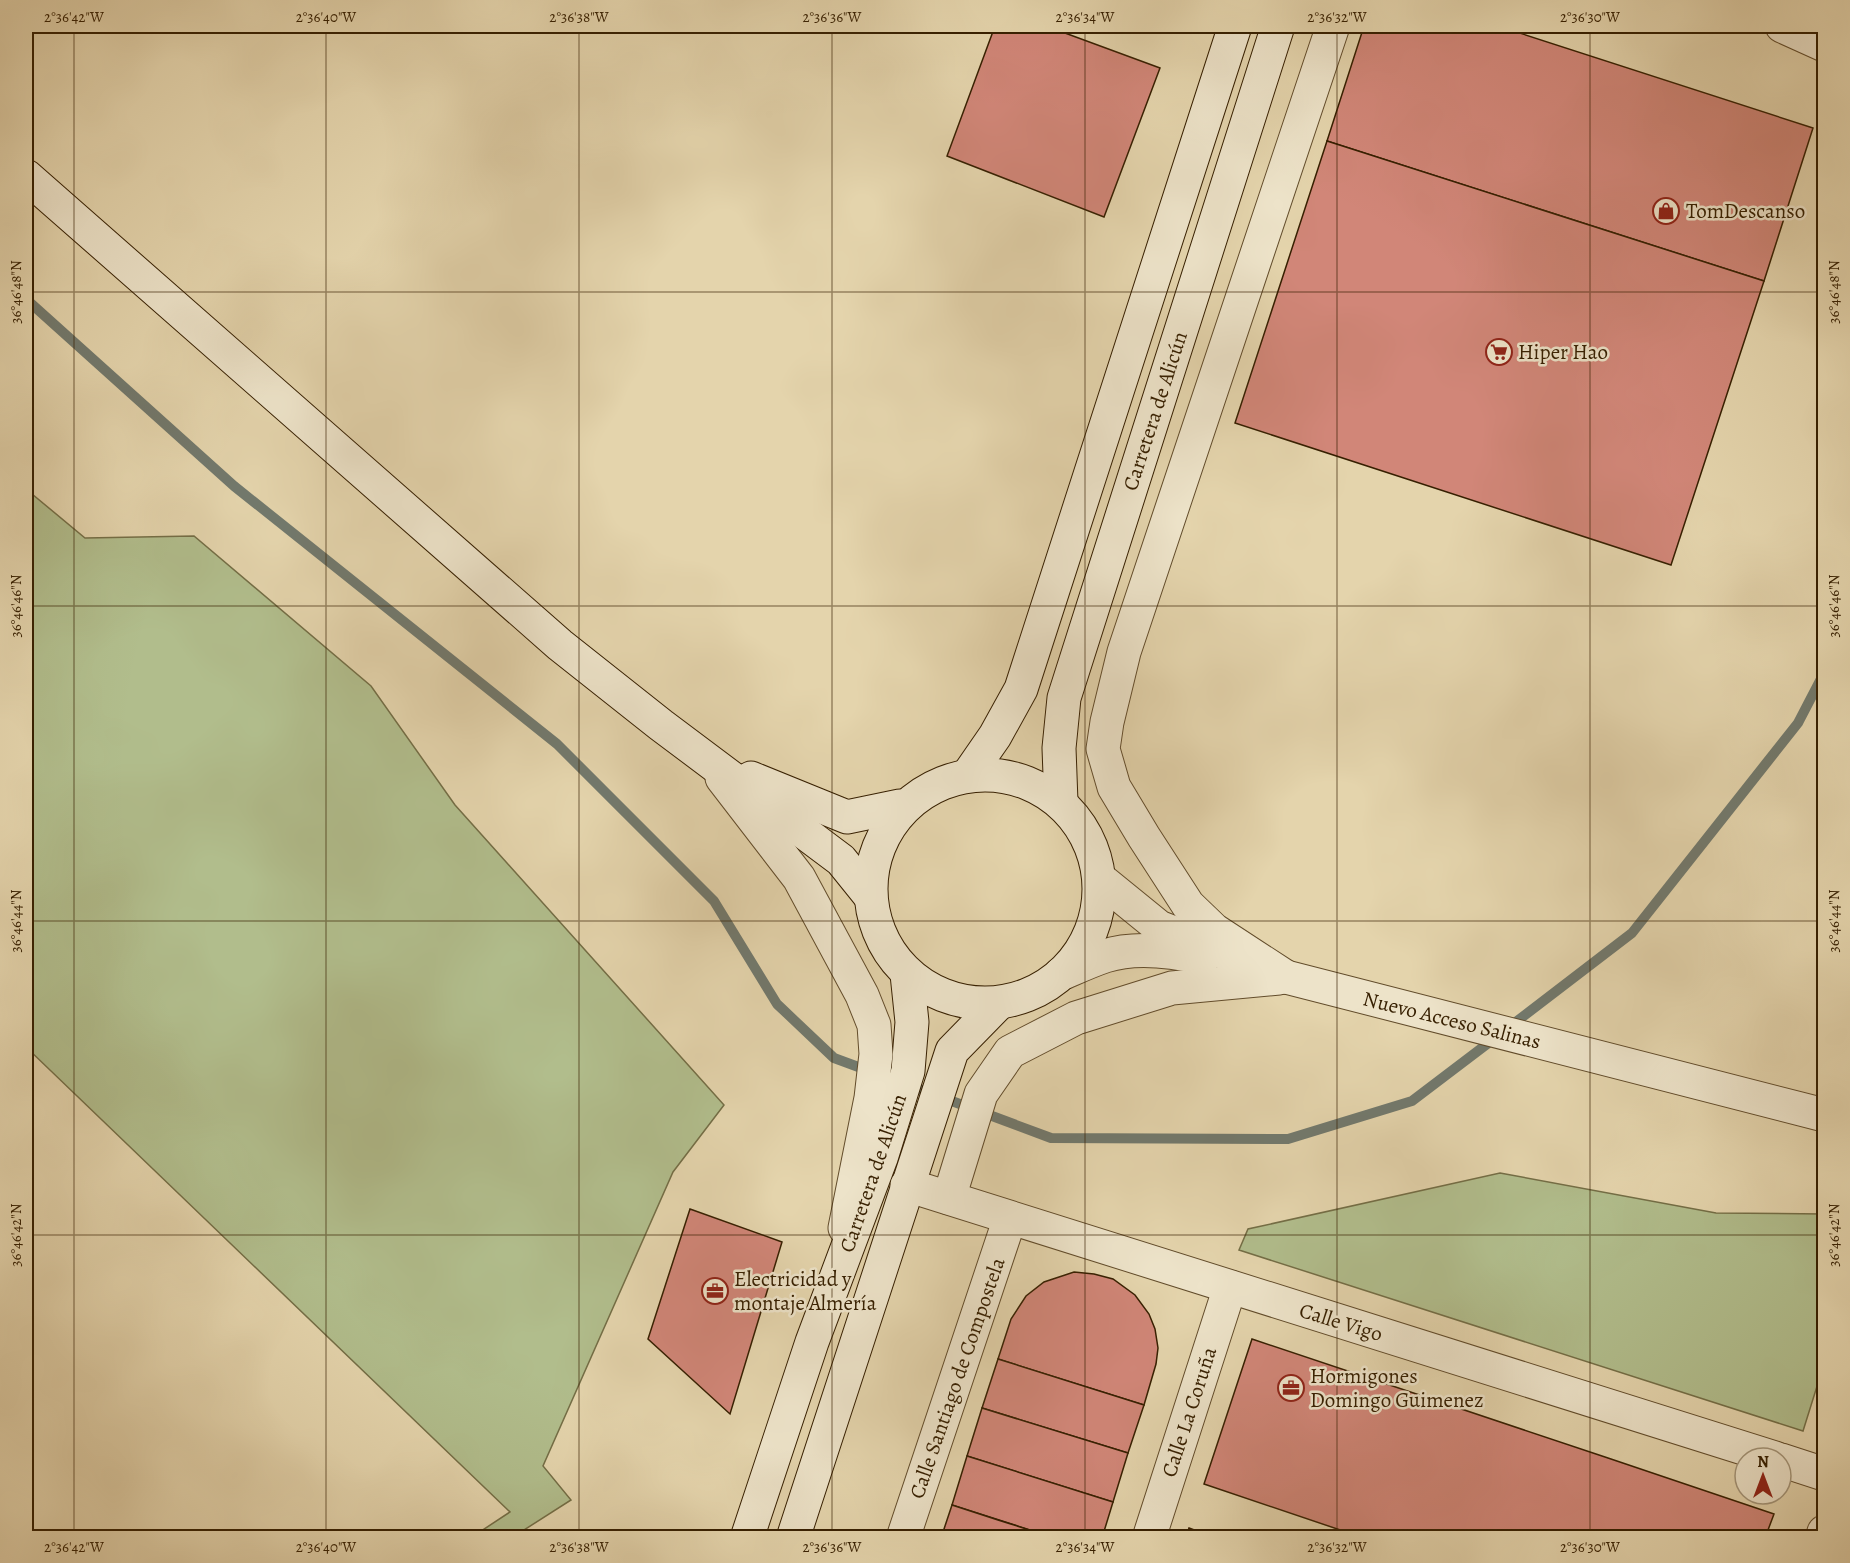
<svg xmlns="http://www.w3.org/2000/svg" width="1850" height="1563" viewBox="0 0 1850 1563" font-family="Alegreya,serif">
  <rect width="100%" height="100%" fill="#e4d4ac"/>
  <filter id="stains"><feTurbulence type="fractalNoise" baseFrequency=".00333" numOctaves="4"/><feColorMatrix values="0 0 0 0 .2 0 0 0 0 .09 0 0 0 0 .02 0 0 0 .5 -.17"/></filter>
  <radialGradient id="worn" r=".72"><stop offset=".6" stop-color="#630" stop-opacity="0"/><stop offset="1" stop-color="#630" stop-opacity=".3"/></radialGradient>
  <g fill="#b1bd8c" stroke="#746e46" stroke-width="1.5">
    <path d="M26 489 85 538 194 536 371 686 455 805 724 1105 673 1172 543 1466 571 1500 513 1537H472L510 1512 26 1047Z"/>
    <path d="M1500 1173 1716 1213 1824 1214V1364L1803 1431 1239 1250 1248 1229Z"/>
  </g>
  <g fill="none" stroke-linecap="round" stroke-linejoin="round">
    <g stroke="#72796d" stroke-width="10">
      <path d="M26 299 234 486 557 744 714 901 777 1004 834 1058 872 1072"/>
      <path d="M1508 1028 1632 933 1798 723 1824 673"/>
      <path d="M906 1084 1051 1138 1288 1139 1412 1101 1495 1038"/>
    </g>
  </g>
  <g fill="#d18678" stroke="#361f00" stroke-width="1.5">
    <path d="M995 26H1046L1160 68 1104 217 947 156Z"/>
    <path d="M1364 26H1498L1813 128 1764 281 1327 141Z"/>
    <path d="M1327 141 1764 281 1671 565 1235 423Z"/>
    <path d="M690 1209 782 1242 730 1414 648 1339Z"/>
    <path d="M1074 1272 1094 1274 1113 1279 1135 1295 1149 1314 1155 1329 1158 1348 1156 1364 1144 1405 998 1359 1011 1319 1026 1296 1044 1282Z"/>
    <path d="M1252 1339 1608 1458 1774 1514 1765 1538H1364L1204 1484Z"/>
    <path d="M998 1359 1144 1405 1128 1453 982 1408Z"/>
    <path d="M982 1408 1128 1453 1113 1502 967 1456Z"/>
    <path d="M967 1456 1113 1502 1102 1538H1055L952 1505Z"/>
    <path d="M952 1505 998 1520 1055 1538H941Z"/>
    <path d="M1189 1528 1205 1534 1204 1538H1186Z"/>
    <path d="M1211 1531 1223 1535 1222 1538H1209Z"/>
  </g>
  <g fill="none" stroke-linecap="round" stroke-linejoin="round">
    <defs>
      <g id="minor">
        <path d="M1782 26 1824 45"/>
        <path d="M722 778 799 878 862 995 874 1025 876 1054 871 1098 845 1228"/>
        <path d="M1100 879 1159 927 1286 977 1824 1115"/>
        <path d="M1061 974C1075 968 1090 961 1105 956 1135 946 1172 951 1203 958"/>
        <path d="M1286 977 1214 930 1188 905 1144 837 1114 787 1103 749 1107 722 1124 652 1333 26"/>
        <path d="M907 1185 1775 1458"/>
        <path d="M949 1198 981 1094 1010 1052 1076 1018 1172 988 1279 978"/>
        <path d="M1781 1460 1824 1474"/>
        <path d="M903 1538 1010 1218"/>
        <path d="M1149 1538 1230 1287"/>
      </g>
      <path id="tertiary" d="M1822 1538 1824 1532"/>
      <g id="secondary">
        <path d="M26 176 560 645 661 725 841 860 870 896"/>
        <circle cx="985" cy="889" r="114"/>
        <path d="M968 775 995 736 1021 689 1235 26"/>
        <path d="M751 778 847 817 900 806"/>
        <path d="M1061 802 1059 748 1064 698 1278 26"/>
        <path d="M747 1538 812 1342 881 1158 908 1071 912 1022 907 974"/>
        <path d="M793 1538 952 1051 997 1005"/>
      </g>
    </defs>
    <use href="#minor" stroke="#624c2b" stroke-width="35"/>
    <use href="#tertiary" stroke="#624c2b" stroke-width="35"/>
    <use href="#secondary" stroke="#361f00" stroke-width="35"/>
    <use href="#minor" stroke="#ede3c9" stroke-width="33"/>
    <use href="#tertiary" stroke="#ede3c9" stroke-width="33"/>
    <use href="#secondary" stroke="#ede3c9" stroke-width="33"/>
  </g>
  <path fill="none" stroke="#361f00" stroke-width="1.5" stroke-opacity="0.45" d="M74 26V1538M326 26V1538M579 26V1538M832 26V1538M1085 26V1538M1337 26V1538M1590 26V1538M26 292H1824M26 606H1824M26 921H1824M26 1235H1824"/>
  <defs>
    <symbol id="shop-ring" viewBox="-11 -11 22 22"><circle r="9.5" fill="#ede3c9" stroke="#8f2418" stroke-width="1.5"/><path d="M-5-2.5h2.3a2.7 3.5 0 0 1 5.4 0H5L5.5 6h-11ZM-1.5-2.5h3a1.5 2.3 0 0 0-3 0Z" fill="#8f2418"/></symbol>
    <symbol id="supermarket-ring" viewBox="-11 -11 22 22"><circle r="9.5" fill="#ede3c9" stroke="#8f2418" stroke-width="1.5"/><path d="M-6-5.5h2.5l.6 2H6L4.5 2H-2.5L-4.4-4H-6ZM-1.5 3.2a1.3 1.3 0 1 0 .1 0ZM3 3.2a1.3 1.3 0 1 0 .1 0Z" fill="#8f2418"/></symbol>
    <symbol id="office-ring" viewBox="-11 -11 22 22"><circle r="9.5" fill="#ede3c9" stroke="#8f2418" stroke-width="1.5"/><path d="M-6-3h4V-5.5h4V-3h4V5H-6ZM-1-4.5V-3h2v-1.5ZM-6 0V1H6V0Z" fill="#8f2418"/></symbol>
  </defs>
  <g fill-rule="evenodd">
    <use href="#shop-ring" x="1651" y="196" width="30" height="30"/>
    <use href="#supermarket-ring" x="1484" y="337" width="30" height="30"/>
    <use href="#office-ring" x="700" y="1276" width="30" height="30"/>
    <use href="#office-ring" x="1276" y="1373" width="30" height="30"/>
  </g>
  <g text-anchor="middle" stroke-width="5" stroke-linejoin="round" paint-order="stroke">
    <g font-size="21" fill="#361f00" stroke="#ede3c9" text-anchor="start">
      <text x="1686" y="218">TomDescanso</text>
      <text x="1518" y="359">Hiper Hao</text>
      <text x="734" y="1286">Electricidad y<tspan x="734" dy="24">montaje Almería</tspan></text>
      <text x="1310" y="1383">Hormigones<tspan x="1310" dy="24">Domingo Guimenez</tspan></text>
    </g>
    <g font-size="21" fill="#361f00" stroke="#ede3c9">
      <text transform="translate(1155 411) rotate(-72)" y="7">Carretera de Alicún</text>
      <text transform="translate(1452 1020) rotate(14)" y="7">Nuevo Acceso Salinas</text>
      <text transform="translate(873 1173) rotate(-71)" y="7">Carretera de Alicún</text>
      <text transform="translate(1341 1322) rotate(17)" y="7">Calle Vigo</text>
      <text transform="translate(957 1378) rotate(-71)" y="7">Calle Santiago de Compostela</text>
      <text transform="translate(1189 1412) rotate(-72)" y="7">Calle La Coruña</text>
    </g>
  </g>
  <rect width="1850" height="1563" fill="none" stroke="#e4d4ac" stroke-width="66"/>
  <g transform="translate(1763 1476)"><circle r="28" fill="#ede3c9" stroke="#a49579" stroke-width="1.5"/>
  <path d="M0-4.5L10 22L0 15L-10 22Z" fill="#8f2418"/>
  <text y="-9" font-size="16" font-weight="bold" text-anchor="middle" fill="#361f00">N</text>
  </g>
  <rect x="33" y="33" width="1784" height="1497" fill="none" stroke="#361f00" stroke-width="2"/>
  <g font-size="15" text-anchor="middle" fill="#361f00">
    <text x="74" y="22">2°36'42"W</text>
    <text x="326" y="22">2°36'40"W</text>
    <text x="579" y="22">2°36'38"W</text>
    <text x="832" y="22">2°36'36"W</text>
    <text x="1085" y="22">2°36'34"W</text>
    <text x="1337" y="22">2°36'32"W</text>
    <text x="1590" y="22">2°36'30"W</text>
    <text transform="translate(16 292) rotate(-90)" y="5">36°46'48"N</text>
    <text transform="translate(1834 292) rotate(-90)" y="5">36°46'48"N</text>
    <text transform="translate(16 606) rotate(-90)" y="5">36°46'46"N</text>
    <text transform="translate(1834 606) rotate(-90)" y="5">36°46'46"N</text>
    <text transform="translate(16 921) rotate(-90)" y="5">36°46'44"N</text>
    <text transform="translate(1834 921) rotate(-90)" y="5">36°46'44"N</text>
    <text transform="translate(16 1235) rotate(-90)" y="5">36°46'42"N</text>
    <text transform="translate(1834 1235) rotate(-90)" y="5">36°46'42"N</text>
    <text x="74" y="1552">2°36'42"W</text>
    <text x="326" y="1552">2°36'40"W</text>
    <text x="579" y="1552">2°36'38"W</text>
    <text x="832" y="1552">2°36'36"W</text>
    <text x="1085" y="1552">2°36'34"W</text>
    <text x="1337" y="1552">2°36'32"W</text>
    <text x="1590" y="1552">2°36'30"W</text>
  </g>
  <rect width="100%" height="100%" filter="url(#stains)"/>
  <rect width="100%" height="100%" fill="url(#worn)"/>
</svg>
